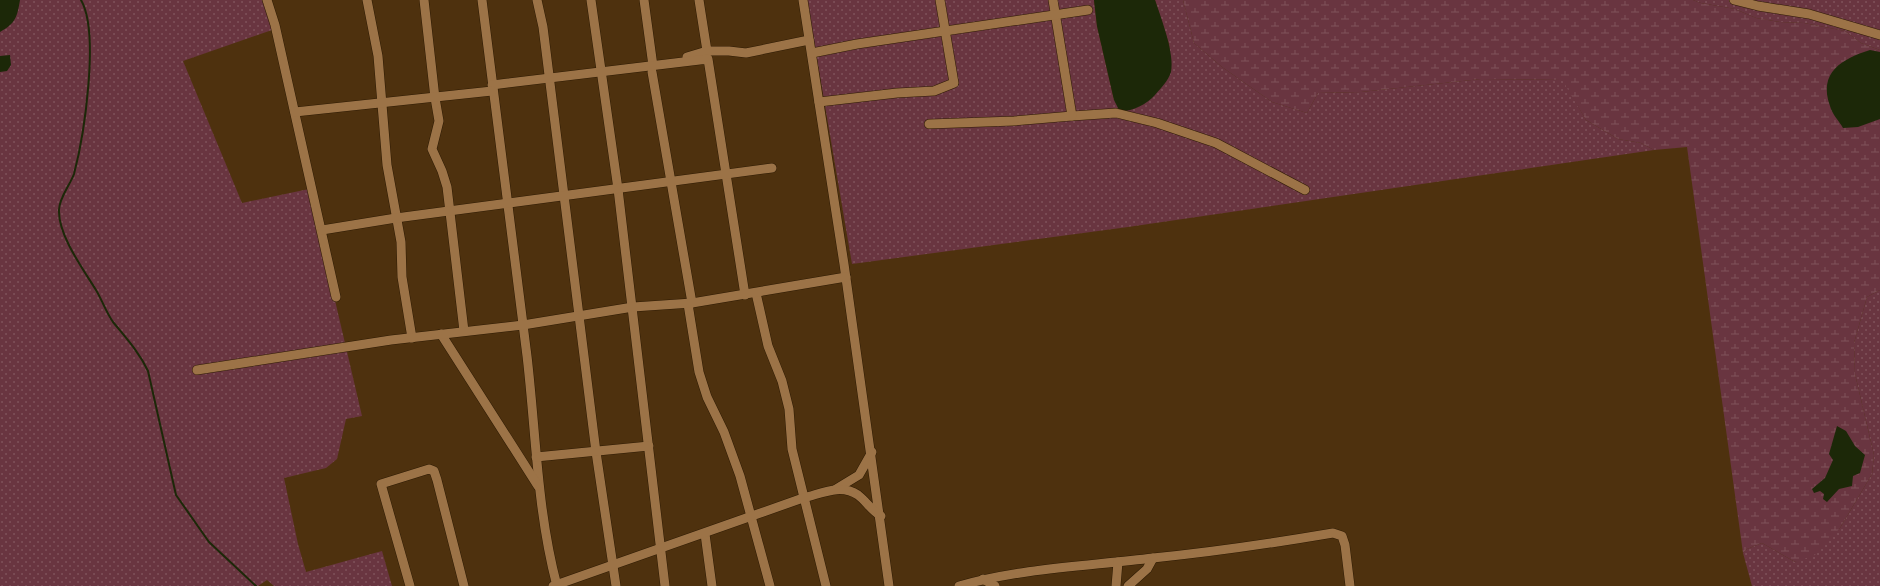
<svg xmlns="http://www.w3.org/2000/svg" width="1880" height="586" viewBox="0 0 1880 586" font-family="'Public Sans',sans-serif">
  <defs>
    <pattern id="grass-dots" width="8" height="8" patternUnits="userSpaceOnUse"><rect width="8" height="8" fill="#693540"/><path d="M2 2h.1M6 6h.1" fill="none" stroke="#7f525a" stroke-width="1.8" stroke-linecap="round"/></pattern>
    <pattern id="wetland-marsh" width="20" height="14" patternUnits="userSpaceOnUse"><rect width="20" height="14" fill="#693540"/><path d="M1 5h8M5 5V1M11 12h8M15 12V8" fill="none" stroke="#7f525a"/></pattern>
  </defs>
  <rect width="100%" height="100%" fill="#4e310e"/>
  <g fill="url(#grass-dots)">
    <path d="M0 0H264L272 30 183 61 242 203 309 189 362 416 346 419 337 459 326 468 284 478 298 544 306 572 382 551 392 586H274L267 580 258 586H0Z"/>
    <path d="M807 0H1094L1097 26 1114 100 1171 71 1169 44 1155 0H1183L1194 43 1222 67 1272 102 1307 113 1318 93 1361 92 1481 79 1563 80 1586 120 1618 139 1641 143 1654 150 1128 227 852 264Z"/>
    <path d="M1693 0H1880V50L1861 43 1845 31 1804 23 1780 22 1756 18 1735 9 1701 3Z"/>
    <path d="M1880 290V586H1752L1743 553 1747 549 1762 543 1795 562 1840 528 1872 474 1874 455 1855 374 1854 343 1867 297Z"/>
  </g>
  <path fill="url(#wetland-marsh)" d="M1183 0H1693L1701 3 1735 9 1756 18 1780 22 1804 23 1845 31 1861 43 1880 50V290L1867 297 1854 343 1855 374 1874 455 1872 474 1840 528 1815 555 1795 562 1762 543 1747 549 1743 553 1687 147 1654 150 1641 143 1618 139 1586 120 1562 80 1481 79 1361 92 1318 93 1307 113 1272 102 1222 67 1194 43Z"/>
  <g fill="#1c2808">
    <path d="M0 0H20C17 17 16 23 0 32Z"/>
    <path d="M1094 0H1155C1161 18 1175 54 1171 72 1168 81 1161 88 1155 95 1146 105 1134 110 1120 112L1114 100 1097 26Z"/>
    <path d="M1870 50 1880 52V119L1858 127 1843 128C1839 121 1832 114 1830 106 1818 72 1842 59 1870 50Z"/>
    <path d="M10 55 11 65 7 71 0 72V56Z"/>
    <path d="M1837 426 1846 431 1855 446 1865 455 1860 473 1853 476 1852 486 1839 489 1827 502 1823 499 1824 494 1820 491 1814 493 1812 489 1825 478 1833 460 1829 454Z"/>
  </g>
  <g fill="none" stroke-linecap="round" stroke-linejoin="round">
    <path stroke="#1c2808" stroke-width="2" d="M81 0C100 33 84 136 74 174 70 185 59 198 59 210 58 235 83 269 96 290 102 300 106 312 113 322 126 338 139 352 148 371L176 495 209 542 256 586"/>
    <defs>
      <g id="minor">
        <path d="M267 0 275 25 336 297"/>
        <path d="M367 0 378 56 387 165 401 242 402 277 412 338"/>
        <path d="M424 0 435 98 439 121 432 149 442 171 447 187 464 331"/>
        <path d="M482 0C496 119 513 237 527 356 536 433 537 511 557 586"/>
        <path d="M537 0 543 27 596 452 616 586"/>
        <path d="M591 0 618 189 665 586"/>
        <path d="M644 0 653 66"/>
        <path d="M699 0 707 51"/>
        <path d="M803 0 844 264 889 586"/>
        <path d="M1053 0 1072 116 1116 113 1157 123 1216 143 1305 190"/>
        <path d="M1734 0 1758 6 1809 14 1880 35"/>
        <path d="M812 53 857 44 1088 10"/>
        <path d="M687 57 707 51H729L746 53 809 40"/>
        <path d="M652 72 692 303"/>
        <path d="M492 85 708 59 745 295"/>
        <path d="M819 102 897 93 934 91 954 83 940 0"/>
        <path d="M295 112 492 91"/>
        <path d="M929 124 1014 121 1072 116"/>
        <path d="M322 230 396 218 772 168"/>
        <path d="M756 293 768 346 782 381 789 409 792 449 826 586"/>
        <path d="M688 304 699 372 707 397 724 432 740 476 770 586"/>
        <path d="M441 334 538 486"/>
        <path d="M197 370 391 340 523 325 633 307 692 303 846 277"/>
        <path d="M536 457 649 446"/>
        <path d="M836 489 859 475 872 452"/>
        <path d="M705 534 712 586"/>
        <path d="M983 579 995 586"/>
        <path d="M410 586 381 484 429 469 434 471 437 480 464 586"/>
        <path d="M553 586 803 498C821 494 840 483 858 495 866 501 872 511 881 516"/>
        <path d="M959 586C1022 568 1089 566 1153 558 1213 552 1274 543 1333 533L1342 536 1345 545 1350 586"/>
        <path d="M1116 586 1118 562"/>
        <path d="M1128 586 1147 569 1153 558"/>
      </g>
    </defs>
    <use href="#minor" stroke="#2e1b04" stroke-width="10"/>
    <use href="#minor" stroke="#9c7347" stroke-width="9"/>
  </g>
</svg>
